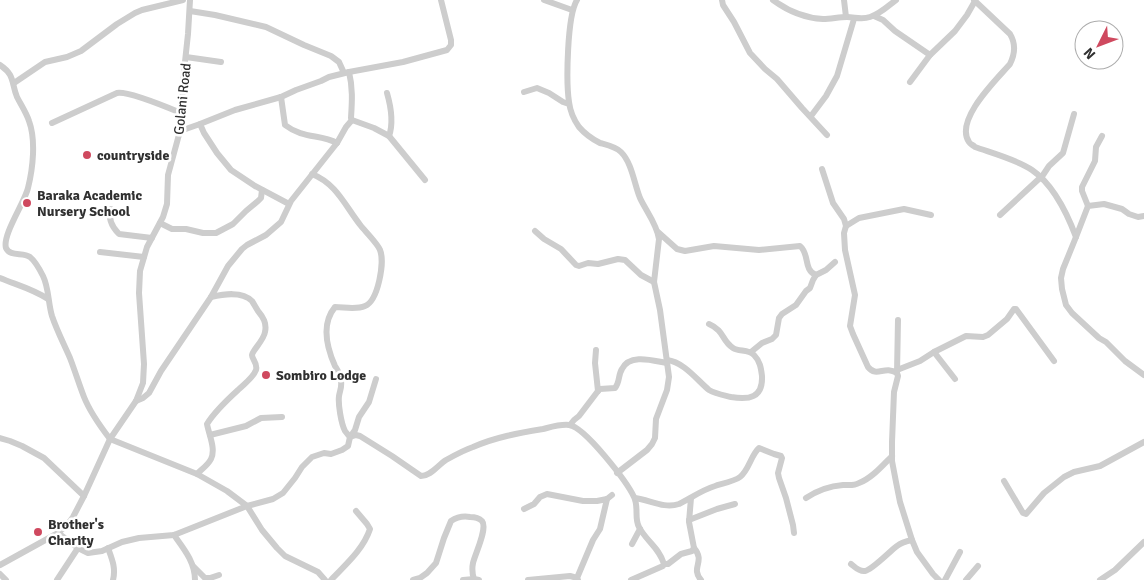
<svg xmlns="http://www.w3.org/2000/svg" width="1144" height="580" viewBox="0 0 1144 580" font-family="Signika,sans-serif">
  <rect width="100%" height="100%" fill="#fff"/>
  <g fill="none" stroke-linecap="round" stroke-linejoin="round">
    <g stroke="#cdcdcd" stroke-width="6">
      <path d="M544 0 572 10"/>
      <path d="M577 0C567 16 566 82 569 102 570 110 574 120 579 127 585 134 592 139 600 143 607 145 616 147 621 152 632 163 634 183 640 198 646 211 657 224 659 239L654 282 660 310 669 377 667 390 656 419 655 438 652 444 647 450 617 473"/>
      <path d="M722 0 723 5 734 22 750 53 765 69 777 79 802 108 827 135"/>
      <path d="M773 0C788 11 805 18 823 19 831 19 839 17 847 17 855 17 861 20 870 17 880 14 888 6 896 0"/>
      <path d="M844 0 846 17"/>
      <path d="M974 0 1010 34C1016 44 1015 54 1010 64 997 79 954 120 969 142 970 144 973 145 975 147 992 153 1018 160 1032 170 1054 185 1067 213 1076 237"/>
      <path d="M190 11 215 15 266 27 304 45 331 56 339 62 344 73"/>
      <path d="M874 16 883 20 895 31 930 55"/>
      <path d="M186 57 221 62"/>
      <path d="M0 65C15 75 11 82 17 97 21 105 26 112 29 121 36 140 33 168 28 188 25 202 2 235 6 248 10 257 23 252 30 257 35 261 40 270 43 276 49 288 48 303 52 316 57 331 64 344 70 358 75 371 79 384 84 397 90 412 100 426 110 439L197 474 227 491 247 506 262 530 277 548 285 556 318 572 325 580"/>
      <path d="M349 72C353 88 352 102 351 118L352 120 374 128 389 136 425 180"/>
      <path d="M910 82 930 55 955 31 967 15 975 1"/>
      <path d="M14 83 45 62 67 57 81 51 117 24 135 13 142 10 183 0"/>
      <path d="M524 92 537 88 549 93 563 102 569 104"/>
      <path d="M387 93C391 107 394 122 389 136"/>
      <path d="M281 97 285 125C303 139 320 134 337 143"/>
      <path d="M811 116 826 96 837 76 854 19"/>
      <path d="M52 123 117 93C128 91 169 108 181 113"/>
      <path d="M200 124 204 133 217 153 231 170 255 186 289 204"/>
      <path d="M180 131 200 124 235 110 281 97 296 90 321 81 329 77 349 72 403 62 447 50 451 45V40L441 0"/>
      <path d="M822 169 833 203 844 219 846 226"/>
      <path d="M1041 178 1049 166 1063 153 1074 114"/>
      <path d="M1088 206 1082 191V187L1095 161 1096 147 1102 136"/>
      <path d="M111 209C108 218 112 227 119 234L152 238"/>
      <path d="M931 215 904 209 859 218 846 226 844 233 845 250 855 295 850 326 853 334 868 367C877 378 884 365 897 373L898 376 894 392 892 442V461L896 482 900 502 912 540 917 552 933 574 939 580"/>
      <path d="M1000 215 1041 177"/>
      <path d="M1144 216 1138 217 1129 214 1122 209 1104 204 1088 206 1076 237 1063 269 1061 278 1062 289 1066 305 1072 313 1099 338 1106 342 1125 361 1144 375"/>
      <path d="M160 223 172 229H186L203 233H216L233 224 246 211 258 201 261 198 262 190"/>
      <path d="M535 231 544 239 561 249 576 265 579 266 588 263 598 264 618 259 625 260 641 275 654 282"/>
      <path d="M658 232 677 249 685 251 714 246 759 250 800 246C810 254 803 270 816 275"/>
      <path d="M100 252 144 257"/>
      <path d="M816 275 826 270 835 262"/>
      <path d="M0 278C17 285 33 289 48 299"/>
      <path d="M596 350 595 363 598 391"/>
      <path d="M751 352 762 343 772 339 776 335 779 318 782 314 796 305 806 291 810 288 813 280 816 275"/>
      <path d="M934 352 955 379"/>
      <path d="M667 360C684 362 697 380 709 390 716 394 723 395 731 397 749 400 763 398 762 376 761 368 760 361 754 355 748 349 739 352 733 348 721 340 725 331 709 324"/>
      <path d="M897 370 920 361 934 352 966 336 983 337 988 335 1007 319 1014 309H1016L1054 361"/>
      <path d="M897 373 898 320"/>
      <path d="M136 401 143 398 149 393 161 371 211 297 228 266 242 249 247 245 266 235 281 222 291 201 337 143 346 127 352 120"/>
      <path d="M570 425 574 420 579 416 598 391 600 389 615 388C620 382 618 375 622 369 630 353 654 361 667 363"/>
      <path d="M210 435 246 426 261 418 282 417"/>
      <path d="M350 437 356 435 360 436 392 456 421 476C431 476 438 465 446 460 455 455 464 450 473 447 496 437 519 433 543 429 551 427 561 424 569 425 585 427 627 482 634 497 639 507 634 518 639 527 646 541 659 547 664 564L663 566 631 580"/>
      <path d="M350 437 355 430 359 417 369 402 376 379"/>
      <path d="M0 438 10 441 22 446 44 458 84 496"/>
      <path d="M197 474C202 469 208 465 211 459 216 449 209 435 207 424 215 411 227 400 238 390 244 384 253 378 256 370 258 363 252 360 252 355 252 351 264 340 265 332 267 323 263 317 258 311 256 308 254 304 252 301 242 291 224 294 211 297"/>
      <path d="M1004 481 1023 513 1026 514 1044 493 1064 477 1074 472 1100 466 1144 442"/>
      <path d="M635 498C650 500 664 509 679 504 691 498 702 490 715 486 721 484 735 481 740 477 749 470 751 455 759 448L774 454 781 456 782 458 778 473 779 478 786 498 793 525 794 533"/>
      <path d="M806 498C818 490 830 486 843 485 849 485 854 486 859 483 872 478 883 465 892 456"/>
      <path d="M524 509 534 504 540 497 547 494 583 501H597L607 499"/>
      <path d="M689 520 717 509 735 504"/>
      <path d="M58 533 78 548 88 553 102 551 122 542 139 538 174 535 247 506 273 499 283 493 295 478 302 467 312 457 324 453 331 454 342 450 348 446 350 437C349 436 345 431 345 431 341 423 338 404 339 396 340 390 342 387 341 381 341 375 338 371 335 366 327 348 321 324 335 307 344 307 356 310 365 306 378 301 385 262 380 250 378 244 365 231 361 226 345 206 337 184 312 174"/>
      <path d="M174 535C184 549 195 562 195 580"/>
      <path d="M632 544 640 529"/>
      <path d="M108 548C112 559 116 568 113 580"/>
      <path d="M694 548C706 562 690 567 701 580"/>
      <path d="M664 564H668L681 554 692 551 694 548 689 522 691 498"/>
      <path d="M851 564C855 567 859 572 865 571 872 570 890 551 897 546 902 542 907 541 912 540"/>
      <path d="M0 565 58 533 67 525 73 517 84 496 110 439 136 401 143 383 144 364 139 293 140 271 147 247 163 217 167 204 168 175 180 131 184 71 188 34 190 0"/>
      <path d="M194 567 205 578H210L219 575"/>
      <path d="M0 574 6 580"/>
      <path d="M577 578 593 540 600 529 607 499 612 495"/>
      <path d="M57 580 78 548"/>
      <path d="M331 580C345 565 363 550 370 529L367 524 356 511"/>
      <path d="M413 580 420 578 427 573 436 563 444 538 451 521C457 517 464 516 470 517 474 517 479 518 482 521 488 528 475 554 473 563 472 568 472 573 474 579L479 580"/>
      <path d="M463 580 474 579"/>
      <path d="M528 580 570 576 577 578 578 580"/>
      <path d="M945 580 960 552"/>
      <path d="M966 580 978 566"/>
      <path d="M1100 580 1115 570 1144 542"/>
    </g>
  </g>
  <g fill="#cf495f" stroke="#fff" stroke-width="2">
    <circle cx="87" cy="155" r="5"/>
    <circle cx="27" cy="203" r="5"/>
    <circle cx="266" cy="375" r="5"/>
    <circle cx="38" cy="532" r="5"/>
  </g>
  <g text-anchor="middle" stroke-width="5" stroke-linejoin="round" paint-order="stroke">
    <g font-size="14" fill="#303030" stroke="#fff">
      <text transform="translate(182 99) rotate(-84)" y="5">Golani Road</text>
    </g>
    <g font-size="14" font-weight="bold" fill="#303030" stroke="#fff" text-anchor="start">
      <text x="97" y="160">countryside</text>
      <text x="37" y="200">Baraka Academic<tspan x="37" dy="16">Nursery School</tspan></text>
      <text x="276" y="380">Sombiro Lodge</text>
      <text x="48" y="529">Brother's<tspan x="48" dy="16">Charity</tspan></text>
    </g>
  </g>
  <g transform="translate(1099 45) rotate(228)"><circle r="24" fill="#ffffff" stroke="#acacac"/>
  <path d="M0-4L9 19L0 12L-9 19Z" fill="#cf495f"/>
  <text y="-8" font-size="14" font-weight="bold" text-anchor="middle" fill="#303030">N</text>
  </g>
</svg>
